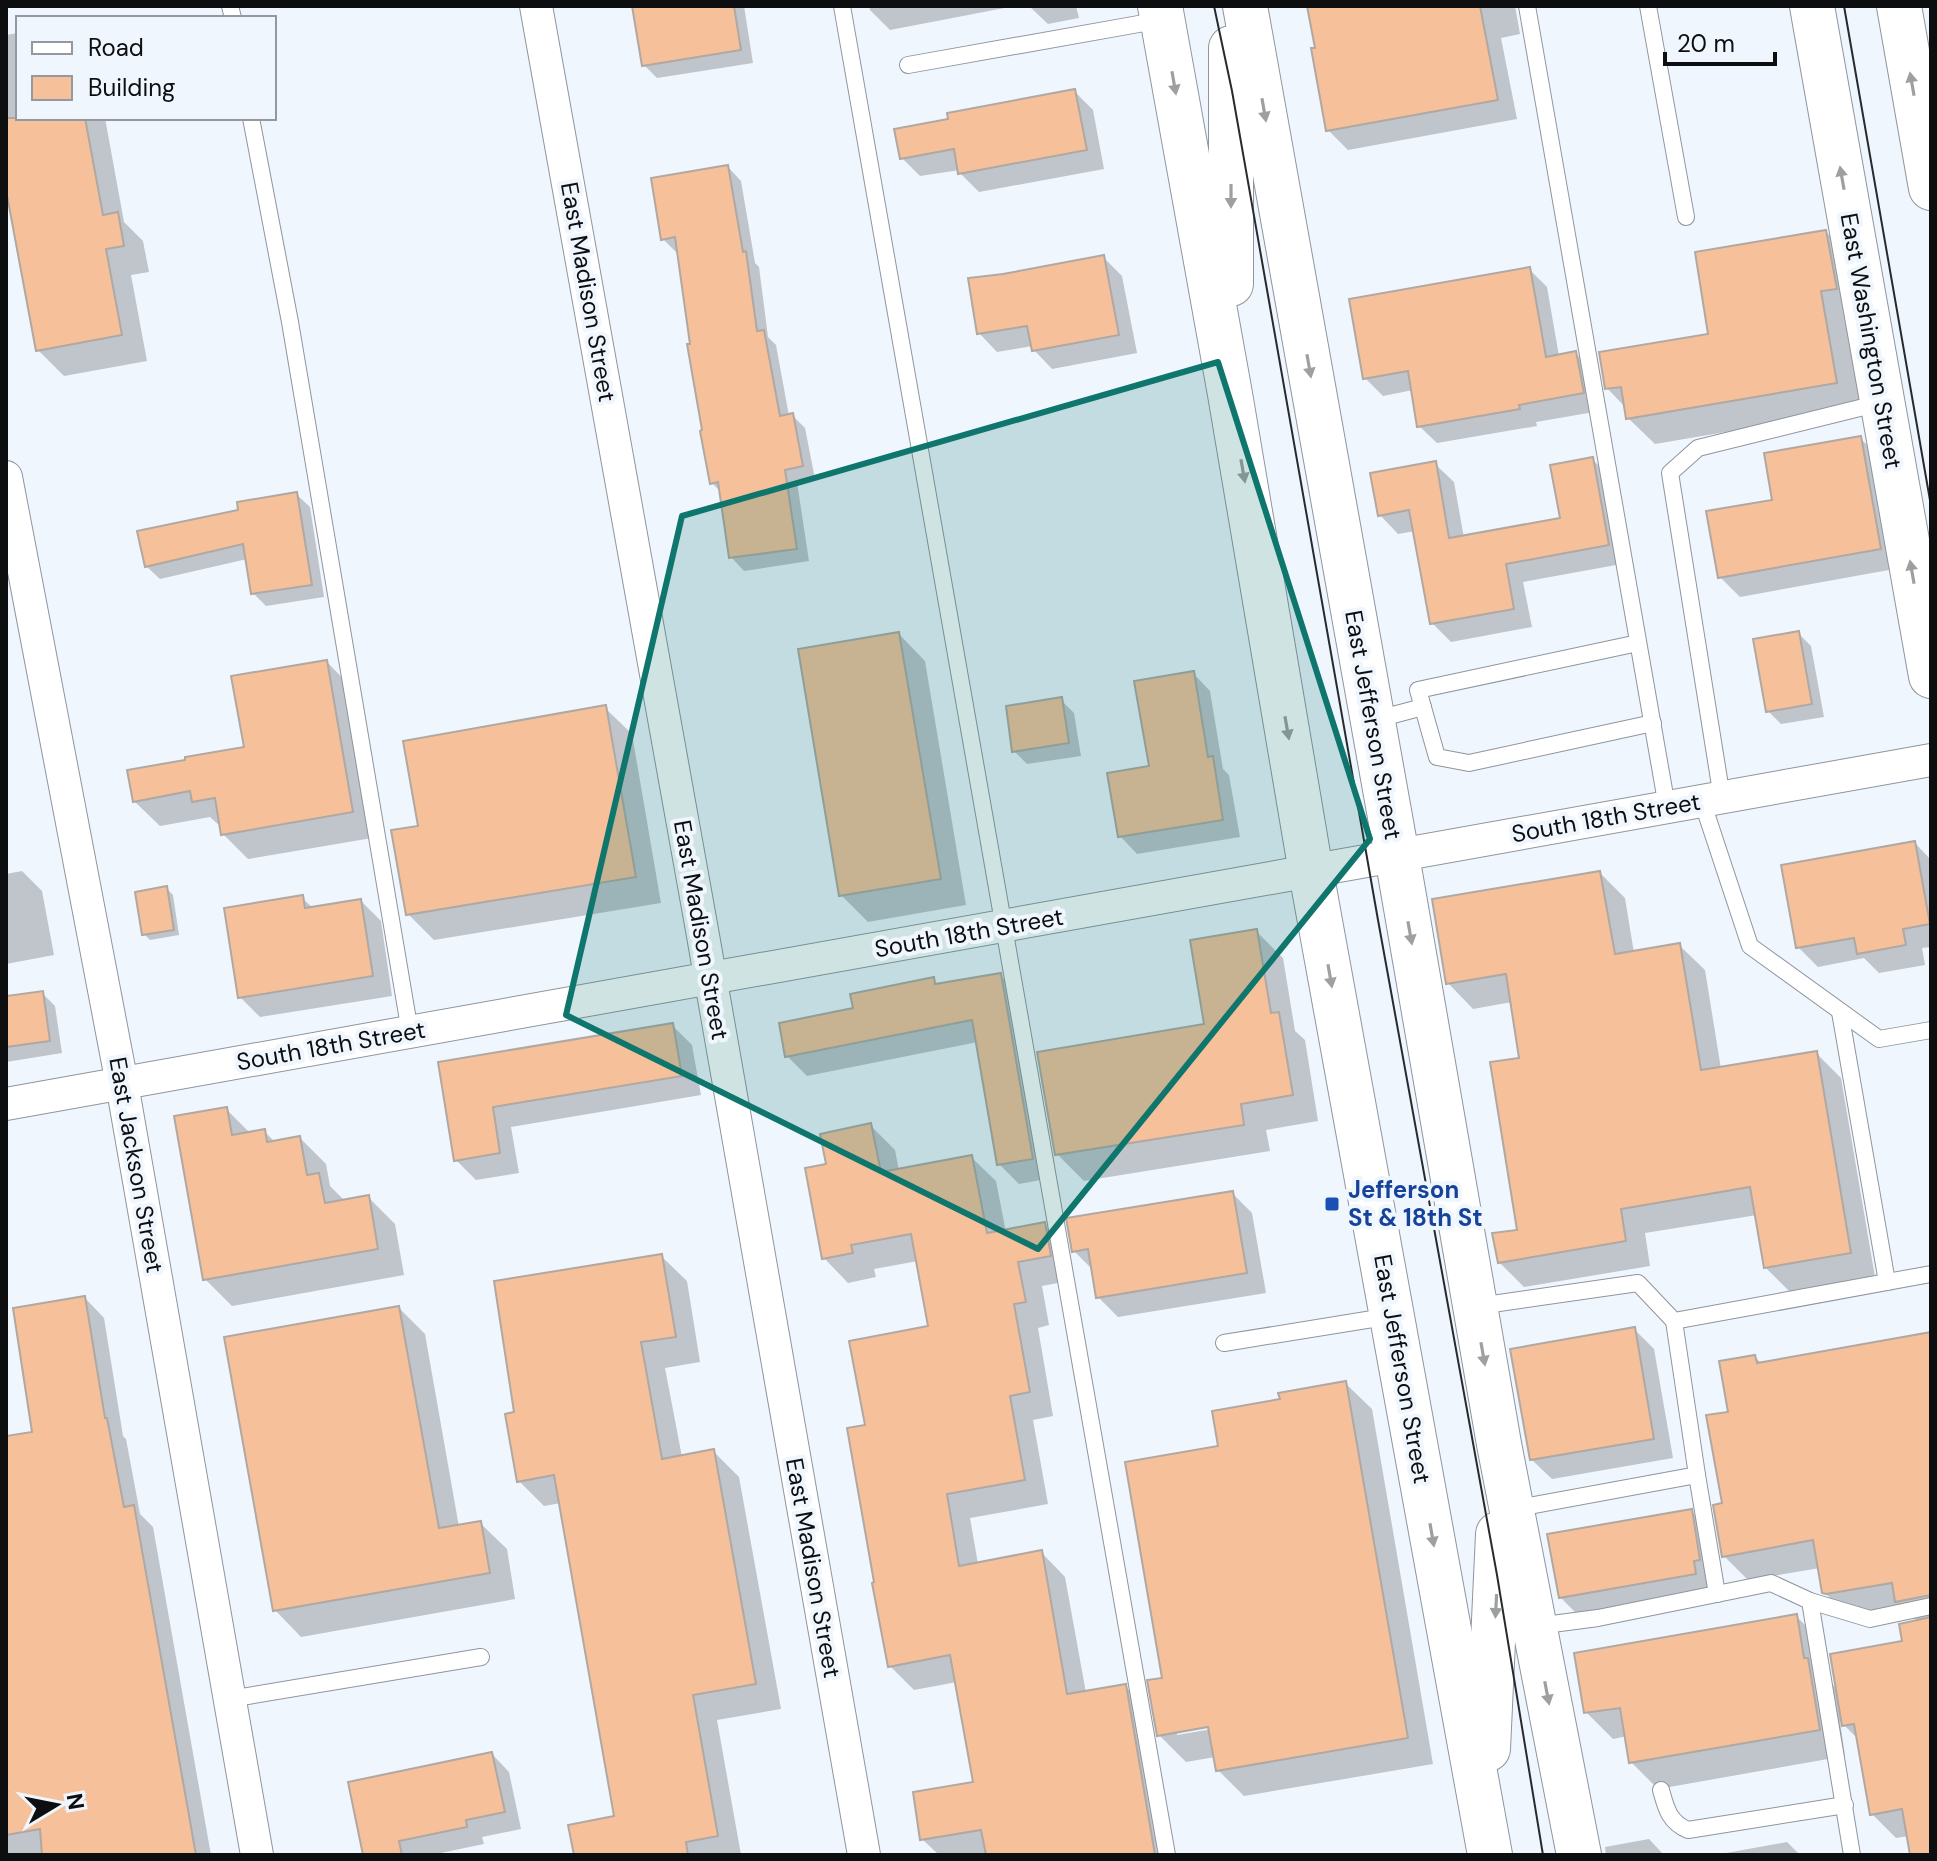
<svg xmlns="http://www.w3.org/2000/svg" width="1937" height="1861" viewBox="0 0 1937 1861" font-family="'DM Sans',sans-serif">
  <rect width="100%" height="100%" fill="#f0f6fe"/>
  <g fill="#0003" fill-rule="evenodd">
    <path d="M654 6H744L753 63 657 78 644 65Z"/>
    <path d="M869 6H1015L890 30 870 10Z"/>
    <path d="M1029 6H1076L1079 18 1048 24Z"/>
    <path d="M1309 6H1515L1520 34 1501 38 1517 119 1348 150 1328 130 1317 49Z"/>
    <path d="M18 33V118H105L124 222 143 241 149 272 131 275 147 361 64 376 38 350 6 179V35Z"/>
    <path d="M1074 91 1093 110 1104 169 979 192 960 173V170L920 176 902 158Z"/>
    <path d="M728 167 741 181 755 263 759 267 768 337 776 345 789 416 792 415 805 428 815 479 797 482 809 561 744 571 731 557 721 492 712 483 679 251 676 252 663 239Z"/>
    <path d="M1826 232 1852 258 1862 409 1655 444 1628 418 1626 408 1607 388 1711 335Z"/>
    <path d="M1103 257 1122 276 1137 353 1052 369 1034 350 1033 346 997 352 979 333Z"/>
    <path d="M1529 269 1547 287 1559 356 1575 353 1593 371 1600 411 1536 422 1537 426 1437 443 1419 426 1413 390 1383 396 1365 378Z"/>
    <path d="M1860 438 1880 458 1900 568 1740 597 1720 577 1775 501Z"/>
    <path d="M1592 459 1611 478 1627 563 1523 582 1532 627 1451 642 1432 623 1415 531 1398 534 1380 515 1435 464 1454 482 1464 538 1562 519Z"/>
    <path d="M296 494 310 507 324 597 266 606 253 593 247 559 160 579 146 566 240 511Z"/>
    <path d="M1798 633 1811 646 1824 717 1781 724 1768 711Z"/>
    <path d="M899 634 925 661 966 905 868 922 841 895Z"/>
    <path d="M327 662 352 688 378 837 248 859 223 834 222 826H220L210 817 160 826 134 801 246 748Z"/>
    <path d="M1193 673 1210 691 1223 769 1229 775 1240 837 1137 854 1120 836Z"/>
    <path d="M1061 700 1074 713 1081 756 1027 764 1014 751Z"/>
    <path d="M605 708 632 734 661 903 434 940 408 914Z"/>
    <path d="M1915 843 1931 860V947L1922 948 1925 965 1879 973 1864 958 1818 967 1798 947Z"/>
    <path d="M22 871 42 891 54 955 6 964V874Z"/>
    <path d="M1600 873 1625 898 1634 953 1679 945 1705 970 1721 1069 1816 1053 1841 1078 1875 1277 1790 1292 1765 1267 1757 1215 1645 1233 1650 1266 1524 1287 1499 1262 1520 1231 1522 1059 1512 1002 1473 1009 1448 983Z"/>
    <path d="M167 889 173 895 179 935 150 940 144 934Z"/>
    <path d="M302 898 313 908 361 901 381 921 392 996 260 1017 240 997Z"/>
    <path d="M1256 931 1283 958 1295 1031 1305 1040 1318 1121 1266 1130 1270 1151 1084 1181 1057 1154 1206 1026Z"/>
    <path d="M1000 975 1020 995 1052 1178 1019 1184 999 1164 978 1042 807 1076 787 1056 855 1010 933 979 939 986Z"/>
    <path d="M42 993 55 1006 62 1053 6 1062V998Z"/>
    <path d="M672 1025 692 1045 701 1095 511 1127 519 1173 476 1180 456 1160 440 1063Z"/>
    <path d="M226 1109 251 1134 264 1131 275 1142 300 1138 326 1164 330 1186 345 1201 368 1197 395 1224 404 1275 232 1306 205 1279Z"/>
    <path d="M871 1126 895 1150 899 1171 971 1157 996 1181 1006 1232 1044 1224 1068 1249 1074 1280 1042 1286 1049 1325 1038 1328 1053 1416 1033 1420 1048 1504 970 1518 978 1564 1041 1552 1065 1577 1086 1693 1125 1686 1149 1710 1174 1855H939L922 1839 975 1783 957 1682 914 1690 890 1666 867 1427 931 1328 918 1261 874 1269 876 1277 848 1283 824 1258 828 1166Z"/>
    <path d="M1232 1193 1252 1213 1266 1293 1118 1317 1098 1297 1094 1271 1074 1251Z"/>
    <path d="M661 1256 687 1281 700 1362 665 1368 682 1457 713 1451 739 1477 781 1709 717 1720 741 1855H576L617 1818 561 1503 544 1506 519 1481 516 1414Z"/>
    <path d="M85 1298 104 1318 123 1436 126 1439 140 1514 153 1527 211 1855H6V1438L34 1433Z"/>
    <path d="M399 1308 425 1334 459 1527 480 1523 507 1549 515 1599 301 1637 275 1610Z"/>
    <path d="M1634 1329 1654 1349 1673 1458 1552 1479 1532 1460Z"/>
    <path d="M1931 1337V1855H1915L1909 1836 1896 1838 1872 1814 1859 1740 1840 1721 1845 1756 1658 1789 1631 1762 1627 1736 1613 1739 1586 1712 1796 1616 1822 1642 1829 1681 1838 1690 1904 1643 1918 1622 1905 1609 1849 1617 1824 1592 1820 1568 1748 1580 1724 1556V1505L1730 1413 1755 1357 1762 1364Z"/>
    <path d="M1345 1383 1372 1409 1433 1764 1244 1796 1218 1770 1215 1757 1186 1762 1159 1735 1220 1448 1282 1401ZM1218 1724V1728L1177 1735V1731Z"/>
    <path d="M1691 1511 1711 1531 1715 1593 1580 1617 1560 1597Z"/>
    <path d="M492 1754 509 1772 521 1829 482 1837 484 1844 431 1855H357L364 1854Z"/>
    <path d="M1649 1839 1664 1855H1606L1605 1847Z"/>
    <path d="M1787 1842 1800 1855H1715Z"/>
  </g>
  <g fill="#f6c19a" stroke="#b0a8a2" stroke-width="2">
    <path d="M632 6H734L741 50 642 66Z"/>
    <path d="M1307 6H1480L1498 100 1326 131 1311 48H1315Z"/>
    <path d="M1075 89 1087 150 958 174 954 149 900 159 894 129 948 119 947 113Z"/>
    <path d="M6 118H85L103 215 118 212 124 246 106 249 122 335 36 351 6 190Z"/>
    <path d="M728 165 743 252 746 251 757 331 764 330 780 416 793 413 803 466 785 470 797 549 729 558 718 482 710 484 700 431 702 430 687 344H690L675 237 661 240 651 178Z"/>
    <path d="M1826 230 1837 289 1821 291 1837 383 1626 419 1621 387 1605 389 1599 352 1708 334 1695 252Z"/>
    <path d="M1104 255 1119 335 1032 351 1027 326 977 334 968 278 1003 274Z"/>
    <path d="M1530 267 1546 357 1576 351 1584 393 1519 405 1520 409 1417 427 1408 371 1363 379 1349 299Z"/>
    <path d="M1861 436 1881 549 1718 578 1706 511 1772 500 1764 453Z"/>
    <path d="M1593 457 1609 545 1506 564 1514 609 1430 624 1409 510 1378 516 1370 473 1436 461 1449 538 1560 518 1550 465Z"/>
    <path d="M297 492 312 585 251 594 243 544 145 567 137 531 238 510 237 502Z"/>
    <path d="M1799 631 1812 704 1766 712 1753 639Z"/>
    <path d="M899 632 941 879 839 896 798 649Z"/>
    <path d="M327 660 353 812 221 835 215 798 192 802 190 791 133 802 127 770 185 760V757L244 747 231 676Z"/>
    <path d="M1194 671 1208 757 1213 756 1223 820 1118 837 1107 773 1149 766 1134 681Z"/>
    <path d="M1062 697 1069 743 1012 752 1006 706Z"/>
    <path d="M606 705 636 877 406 915 391 830 418 826 403 741Z"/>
    <path d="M1915 841 1930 924 1903 929 1906 945 1857 954 1854 938 1796 948 1781 865Z"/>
    <path d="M1600 871 1615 954 1680 943 1701 1070 1817 1051 1851 1253 1764 1268 1750 1187 1621 1209 1626 1241 1498 1263 1492 1233 1517 1230 1490 1062 1519 1058 1506 974 1446 984 1432 899Z"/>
    <path d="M167 886 174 930 142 935 135 892Z"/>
    <path d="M303 895 305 908 361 899 373 976 238 998 224 908Z"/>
    <path d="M1257 929 1271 1013 1279 1012 1293 1095 1241 1104 1244 1125 1055 1155 1037 1052 1204 1024 1190 940Z"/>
    <path d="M1001 973 1033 1159 997 1165 972 1020 785 1057 779 1023 853 1008 850 994 934 977 935 984Z"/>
    <path d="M43 991 50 1041 6 1047V996Z"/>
    <path d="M673 1023 682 1076 493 1107 500 1153 454 1161 438 1062Z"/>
    <path d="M227 1107 232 1135 265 1129 267 1142 300 1136 307 1175 319 1173 325 1203 369 1195 378 1249 203 1280 174 1116Z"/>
    <path d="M871 1123 881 1172 972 1155 987 1233 1045 1222 1051 1256 1018 1262 1026 1302 1014 1304 1030 1392 1010 1396 1025 1480 947 1494 959 1566 1042 1550 1067 1694 1126 1684 1155 1855H986L981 1830 920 1840 913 1792 973 1782 950 1655 888 1667 872 1583 874 1582 847 1428 865 1425 849 1341 928 1326 911 1234 851 1245 853 1253 822 1259 805 1168 826 1164 820 1134Z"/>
    <path d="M1233 1191 1247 1273 1096 1298 1088 1249 1072 1252 1066 1218Z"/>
    <path d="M662 1254 676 1337 641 1342 662 1459 714 1449 756 1684 693 1695 718 1836 686 1842 688 1855H574L568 1825 614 1816 554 1475 517 1482 505 1414 514 1412 494 1281Z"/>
    <path d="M85 1296 105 1418H107L124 1507 134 1505 196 1855H42L40 1829 6 1835V1436L32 1432 13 1308Z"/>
    <path d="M399 1306 439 1528 481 1521 490 1573 273 1611 224 1337Z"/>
    <path d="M1635 1327 1654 1439 1530 1460 1510 1349Z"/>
    <path d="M1931 1332V1595L1895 1602 1892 1583 1826 1594 1822 1593 1813 1540 1722 1557 1713 1505 1722 1503 1706 1415 1728 1412 1719 1361 1755 1355 1757 1363Z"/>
    <path d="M1346 1381 1408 1738 1216 1771 1208 1727 1157 1736 1147 1680 1162 1678 1125 1462 1218 1446 1212 1411 1280 1399 1278 1393Z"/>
    <path d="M1692 1509 1700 1560 1694 1561 1696 1574 1559 1598 1547 1534Z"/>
    <path d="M1797 1614 1804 1658H1808L1820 1730 1629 1763 1620 1708 1584 1713 1574 1653Z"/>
    <path d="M1931 1617V1855H1910L1902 1809 1870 1815 1854 1724 1842 1726 1830 1654 1902 1641 1899 1624Z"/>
    <path d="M492 1752 505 1812 466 1820 467 1827 399 1841 402 1855H363L348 1782Z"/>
  </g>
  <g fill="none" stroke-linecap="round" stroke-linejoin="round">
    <defs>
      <g id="lane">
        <path d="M230 6 233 18"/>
        <path d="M842 6 1167 1855"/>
        <path d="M1527 6 1667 807"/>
        <path d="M1648 6 1686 217"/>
        <path d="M908 65 1161 20"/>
        <path d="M251 118 290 322 410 1032"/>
        <path d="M1638 643 1418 690 1437 757 1469 763 1653 723"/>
        <path d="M1374 720 1423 707"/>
        <path d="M1722 798 1670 473 1698 448 1880 403"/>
        <path d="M1702 801 1750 946 1879 1039 1931 1030"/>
        <path d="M1840 1012 1887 1282"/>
        <path d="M1478 1306 1638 1283 1674 1321 1931 1274"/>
        <path d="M1674 1321 1697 1475 1717 1594"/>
        <path d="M1224 1343 1391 1316"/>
        <path d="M1513 1509 1697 1475"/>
        <path d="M1810 1601 1852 1855"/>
        <path d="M1537 1626 1598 1618 1771 1583 1810 1601 1870 1619 1931 1606"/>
        <path d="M230 1699 481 1657"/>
        <path d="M1661 1790C1666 1808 1669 1822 1688 1830L1845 1805"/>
      </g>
      <g id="street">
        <path d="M536 6 702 930 864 1855"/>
        <path d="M6 477 122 1084 257 1855"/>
        <path d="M6 1104 1931 760"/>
      </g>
      <g id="primary">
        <path d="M1160 6 1230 394 1311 872 1490 1855"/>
        <path d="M1245 6 1397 856 1499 1444 1579 1855"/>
        <path d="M1812 6 1931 676"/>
        <path d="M1899 6 1931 188"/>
        <path d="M1231 284V48"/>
        <path d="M1488 1749 1498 1534"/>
      </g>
    </defs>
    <use href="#lane" stroke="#8f959c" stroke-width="18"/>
    <use href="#street" stroke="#8f959c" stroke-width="34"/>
    <use href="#primary" stroke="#8f959c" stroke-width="46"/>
    <use href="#lane" stroke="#fff" stroke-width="16"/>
    <use href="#street" stroke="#fff" stroke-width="32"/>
    <use href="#primary" stroke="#fff" stroke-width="44"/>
    <g stroke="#282b2d" stroke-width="2">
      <path d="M1214 6 1232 91 1378 920 1497 1575 1543 1855"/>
      <path d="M1844 6 1931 506"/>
    </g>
  </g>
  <defs><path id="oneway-solid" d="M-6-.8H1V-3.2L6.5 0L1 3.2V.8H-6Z" transform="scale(2)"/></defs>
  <g fill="#9e9f9f">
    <use href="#oneway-solid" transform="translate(1174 83) rotate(80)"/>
    <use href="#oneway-solid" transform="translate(1912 84) rotate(-100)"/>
    <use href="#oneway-solid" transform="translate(1264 110) rotate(80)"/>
    <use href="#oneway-solid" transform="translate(1842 178) rotate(-100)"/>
    <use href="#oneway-solid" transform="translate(1231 196) rotate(90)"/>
    <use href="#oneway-solid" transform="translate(1309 366) rotate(80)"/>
    <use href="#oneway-solid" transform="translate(1243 471) rotate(80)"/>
    <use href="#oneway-solid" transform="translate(1912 572) rotate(-100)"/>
    <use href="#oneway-solid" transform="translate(1287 728) rotate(80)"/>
    <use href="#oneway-solid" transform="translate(1410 933) rotate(80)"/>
    <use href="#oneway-solid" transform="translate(1330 976) rotate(80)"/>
    <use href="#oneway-solid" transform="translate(1483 1354) rotate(80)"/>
    <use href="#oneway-solid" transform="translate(1432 1535) rotate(80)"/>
    <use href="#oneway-solid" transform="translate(1496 1606) rotate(93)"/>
    <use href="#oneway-solid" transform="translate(1547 1693) rotate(79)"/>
  </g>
  <path fill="#0f766e" fill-opacity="0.2" stroke="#0f766e" stroke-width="6" stroke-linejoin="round" d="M1218 362 1370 839 1038 1249 566 1015 682 516Z"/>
  <rect fill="#1a4fb4" stroke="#f0f6fe" stroke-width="3" x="1324" y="1196" width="16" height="16" rx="4"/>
  <g text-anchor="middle" stroke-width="8" stroke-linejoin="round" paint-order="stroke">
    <g font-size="24" fill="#0c0e10" stroke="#f0f6fe">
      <text transform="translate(588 292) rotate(80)" y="8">East Madison Street</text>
      <text transform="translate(1871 341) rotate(80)" y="8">East Washington Street</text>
      <text transform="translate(1373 725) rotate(80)" y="8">East Jefferson Street</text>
      <text transform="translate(1606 818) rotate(-10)" y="8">South 18th Street</text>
      <text transform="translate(701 930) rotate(80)" y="8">East Madison Street</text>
      <text transform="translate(969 933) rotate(-10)" y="8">South 18th Street</text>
      <text transform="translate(331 1046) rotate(-10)" y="8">South 18th Street</text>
      <text transform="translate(136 1165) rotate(80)" y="8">East Jackson Street</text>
      <text transform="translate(1402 1369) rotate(80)" y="8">East Jefferson Street</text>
      <text transform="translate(813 1568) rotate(80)" y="8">East Madison Street</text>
    </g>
    <g font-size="24" font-weight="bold" fill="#164399" stroke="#f0f6fe" text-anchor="start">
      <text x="1348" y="1198">Jefferson<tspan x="1348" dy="28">St &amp; 18th St</tspan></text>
    </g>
  </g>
  <rect width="1937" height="1861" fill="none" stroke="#0c0e10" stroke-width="16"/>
  <rect x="16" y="16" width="260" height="104" fill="#f0f6fe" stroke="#95999f" stroke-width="2"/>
  <rect x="32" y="42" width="40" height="12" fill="#ffffff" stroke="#95999f" stroke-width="2"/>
  <text x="88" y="56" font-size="24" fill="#0c0e10">Road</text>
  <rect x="32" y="76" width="40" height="24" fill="#f6c19a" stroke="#95999f" stroke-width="2"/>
  <text x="88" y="96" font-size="24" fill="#0c0e10">Building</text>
  <g transform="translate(56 1805) rotate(80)" stroke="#f0f6fe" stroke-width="6" paint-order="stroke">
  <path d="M0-6L14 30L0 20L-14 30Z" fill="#0c0e10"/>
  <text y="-12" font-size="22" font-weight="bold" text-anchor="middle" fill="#0c0e10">N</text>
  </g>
  <path d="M1665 52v12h110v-12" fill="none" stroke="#0c0e10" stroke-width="4"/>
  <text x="1677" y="52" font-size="24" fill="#0c0e10" stroke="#f0f6fe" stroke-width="6" paint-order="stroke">20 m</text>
</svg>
